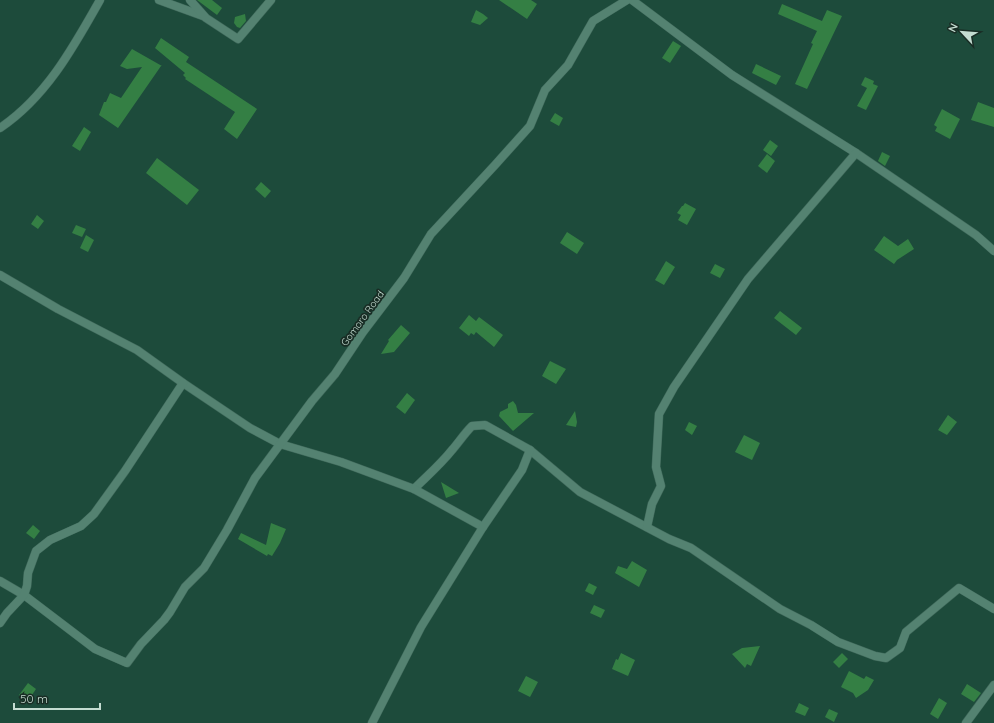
<svg xmlns="http://www.w3.org/2000/svg" width="994" height="723" viewBox="0 0 994 723" font-family="Quicksand,sans-serif">
  <rect width="100%" height="100%" fill="#1d4b3b"/>
  <g fill="#347f44">
    <path d="M197 0H212L222 8 217 15Z"/>
    <path d="M499 0H531L537 4 527 19Z"/>
    <path d="M782 4 822 21 827 10 842 16 807 89 795 84 813 44 811 43 817 31 778 14Z"/>
    <path d="M476 10 483 14 488 18 480 25 471 22Z"/>
    <path d="M245 14 246 21 240 28 237 27 234 23 235 17Z"/>
    <path d="M161 38 189 57 186 62 257 109 237 139 224 129 235 112 185 79 186 78 183 75 185 73 155 48Z"/>
    <path d="M673 41 681 46 670 63 662 58Z"/>
    <path d="M132 49 162 66H161L118 128 99 115 104 102H106L110 93 121 98 142 67 127 69 120 66Z"/>
    <path d="M756 64 781 76 776 85 752 73Z"/>
    <path d="M865 77 874 81 873 84 878 86 866 110 857 106 867 88 861 85Z"/>
    <path d="M978 102 994 108V127L971 120Z"/>
    <path d="M942 109 960 119 950 139 935 131 937 127 934 125Z"/>
    <path d="M555 113 563 118 559 126 550 121Z"/>
    <path d="M84 127 91 132 80 151 72 146Z"/>
    <path d="M770 140 778 146 771 156 763 150Z"/>
    <path d="M882 152 890 156 885 166 878 161Z"/>
    <path d="M767 154 775 161 767 173 758 166Z"/>
    <path d="M157 158 199 190 187 205 146 173Z"/>
    <path d="M261 182 271 191 265 198 255 189Z"/>
    <path d="M685 203 696 209 687 225 678 220 681 215 677 213 682 206H683Z"/>
    <path d="M37 215 44 221 38 229 31 224Z"/>
    <path d="M76 225 86 229 82 237 72 233Z"/>
    <path d="M567 232 584 243 577 254 560 243Z"/>
    <path d="M86 235 94 240 88 252 80 248Z"/>
    <path d="M884 236 898 246 908 239 914 249 897 260 894 264 874 250Z"/>
    <path d="M666 261 675 267 664 285 655 280Z"/>
    <path d="M715 264 725 269 720 278 710 273Z"/>
    <path d="M780 311 802 328 796 335 774 318Z"/>
    <path d="M469 315 476 321 479 317 503 335 494 347 476 332 474 335 471 333 469 336 459 328Z"/>
    <path d="M401 325 410 333 394 352 381 354 389 341 388 340Z"/>
    <path d="M550 361 566 369 556 384 542 376Z"/>
    <path d="M407 393 415 400 405 414 396 407Z"/>
    <path d="M513 401 516 405 518 413H534L513 431 499 416 500 412 508 408V404Z"/>
    <path d="M575 411 577 422 576 427 566 425Z"/>
    <path d="M948 415 957 422 947 435 938 430Z"/>
    <path d="M689 422 697 426 692 435 685 430Z"/>
    <path d="M744 435 760 443 752 460 735 452Z"/>
    <path d="M441 482 459 493 446 498Z"/>
    <path d="M271 523 286 529 280 543 272 556 268 554 267 556 238 539 241 533 266 545Z"/>
    <path d="M33 525 40 531 34 539 26 533Z"/>
    <path d="M632 561 647 570 639 587 615 573 618 566 627 569Z"/>
    <path d="M589 583 597 587 593 595 585 591Z"/>
    <path d="M594 605 605 610 601 618 590 613Z"/>
    <path d="M760 646 751 666 747 664 745 668 732 654 742 648Z"/>
    <path d="M621 653 635 660 628 676 612 669 616 659 618 660Z"/>
    <path d="M842 653 848 659 839 668 833 662Z"/>
    <path d="M849 671 864 679 866 676 874 680 868 690 856 698 853 693 841 687Z"/>
    <path d="M526 676 538 682 530 697 518 691Z"/>
    <path d="M28 683 36 689 28 701 19 695Z"/>
    <path d="M967 684 981 693 974 702 961 694Z"/>
    <path d="M939 698 947 703 938 719 930 714Z"/>
    <path d="M799 703 809 708 805 716 795 712Z"/>
    <path d="M829 709 838 713 834 722 825 717Z"/>
  </g>
  <g fill="none" stroke-linecap="round" stroke-linejoin="round">
    <defs>
      <g id="street">
        <path d="M159 0 203 16"/>
        <path d="M190 0 206 18 238 39 271 0"/>
        <path d="M632 0 732 75 856 153 976 235 994 251"/>
        <path d="M0 128C46 97 73 48 100 0"/>
        <path d="M0 275 58 309 137 350 183 383 250 428 280 444 341 462 414 489C427 476 441 464 452 450 459 442 464 434 472 426L485 425 530 450 580 492 669 539 691 548 780 609 811 625 838 642 875 656 886 658 900 648 906 632 959 588 994 609"/>
        <path d="M414 489 483 527"/>
        <path d="M647 527 652 504 661 486 656 467 659 414 674 387 748 279 856 153"/>
        <path d="M0 581 24 595 95 649 127 663 141 644 164 620 170 612 185 587 204 568 227 530 255 478 312 401 335 374 363 332 404 278 431 234 495 165 530 126 545 90 568 65 593 21 627 0"/>
        <path d="M0 623 7 613 24 595 27 586 28 573 36 551 50 540 81 526 94 514 125 471 183 383"/>
        <path d="M372 723 421 627 483 527 522 470 530 450"/>
        <path d="M966 723 994 685"/>
      </g>
    </defs>
    <use href="#street" stroke="#3f685a" stroke-width="9"/>
    <use href="#street" stroke="#548271" stroke-width="8"/>
  </g>
  <g text-anchor="middle" stroke-width="3.5" stroke-linejoin="round" paint-order="stroke">
    <g font-size="10" fill="#c4dcd1" stroke="#192d25">
      <text transform="translate(362 318) rotate(-54)" y="4">Gomoro Road</text>
    </g>
  </g>
  <g transform="translate(962 32) rotate(296)" stroke="#192d25" stroke-width="3" paint-order="stroke">
  <path d="M0-3L7 15L0 10L-7 15Z" fill="#c4dcd1"/>
  <text y="-6" font-size="11" font-weight="bold" text-anchor="middle" fill="#c4dcd1">N</text>
  </g>
  <path d="M14 703v6h86v-6" fill="none" stroke="#c4dcd1" stroke-width="2"/>
  <text x="20" y="703" font-size="12" fill="#c4dcd1" stroke="#192d25" stroke-width="3" paint-order="stroke">50 m</text>
</svg>
